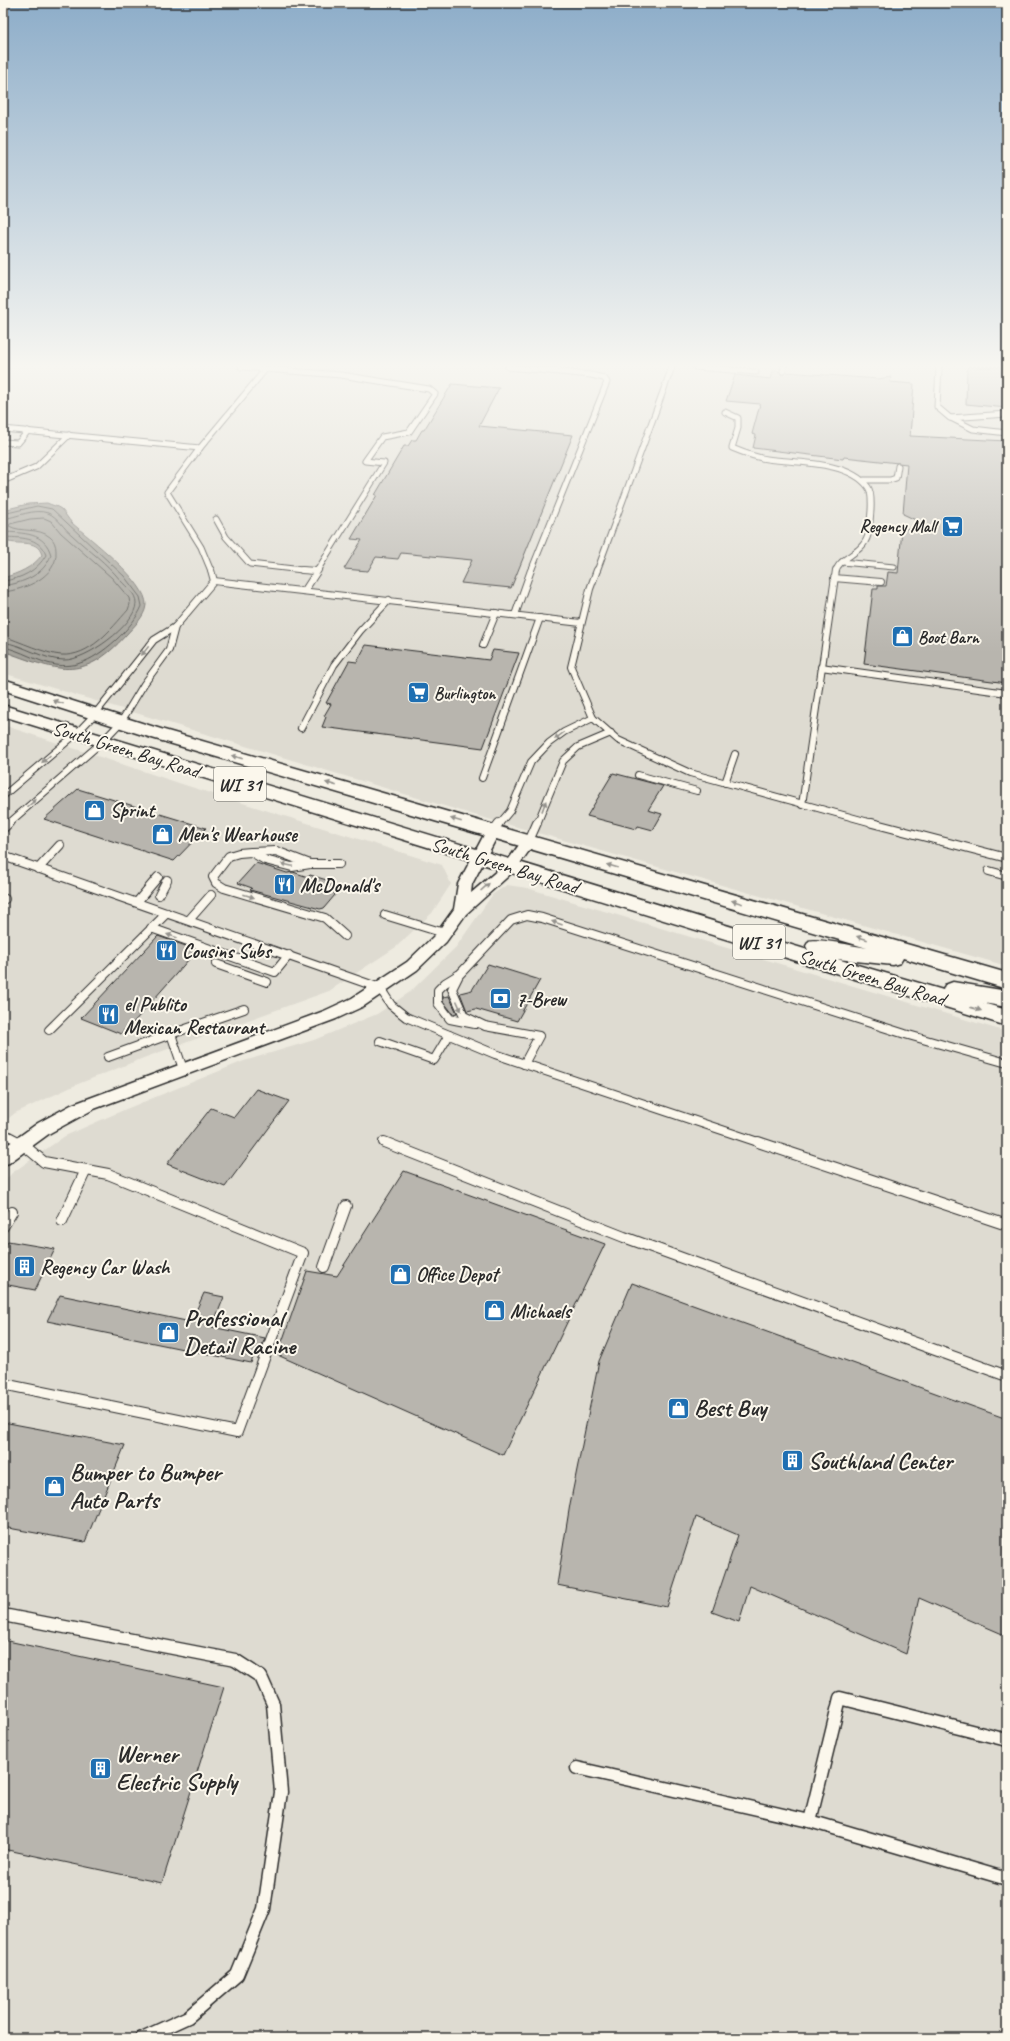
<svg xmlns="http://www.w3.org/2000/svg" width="1010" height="2041" viewBox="0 0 1010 2041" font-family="Caveat,sans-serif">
  <rect width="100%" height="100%" fill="#eeebe0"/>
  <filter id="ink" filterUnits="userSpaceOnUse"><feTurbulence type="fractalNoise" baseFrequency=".025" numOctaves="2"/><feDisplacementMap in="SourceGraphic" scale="8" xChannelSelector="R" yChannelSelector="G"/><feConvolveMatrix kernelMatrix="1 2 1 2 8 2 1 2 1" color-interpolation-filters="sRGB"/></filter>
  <g filter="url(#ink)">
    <g fill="#dedbd1">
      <path d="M3 367H1007V966L471 814 3 673Z"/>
      <path d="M3 725 188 786 442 865 451 884 432 913 396 947 329 991 146 1057 78 1084 15 1113 3 1123Z"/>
      <path d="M507 885 527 888 1007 1032V2038H3V1183L12 1173 65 1136 126 1109 244 1061 314 1040 377 1014 410 992 456 947 493 894Z"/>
    </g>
    <path fill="#a4a29a" stroke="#74726e" d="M47 503C51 505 57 506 61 509 65 513 68 519 72 523 90 539 147 582 146 605 145 617 133 627 126 635 83 684 56 670 3 651V578C19 573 32 568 42 555 37 537 17 547 3 540V510L28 504Z"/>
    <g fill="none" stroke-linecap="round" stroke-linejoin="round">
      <g stroke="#5b5b57" stroke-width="1">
        <path d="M3 514 37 506 52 509 124 576 140 597 142 606C134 627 101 657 80 663 73 666 63 666 56 665 37 662 21 650 3 647"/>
        <path d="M3 519C17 517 34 508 48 513 58 517 64 529 72 535 90 552 105 561 121 581 126 587 136 593 136 603 136 625 85 661 64 660 43 660 24 645 3 642"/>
        <path d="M3 532C23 533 45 532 51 555 44 575 23 583 3 586"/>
        <path d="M3 537C20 538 39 536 46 555 37 571 21 579 3 581"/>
        <path d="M3 592C24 590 58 577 56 551 56 545 54 540 50 537 38 527 22 533 9 526L10 524 30 519 44 518 51 521 61 533 112 578 129 598 130 604 128 610C111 629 90 657 61 655 46 654 19 641 3 636"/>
      </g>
    </g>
    <g fill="#b8b5ae" stroke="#2b2b2b">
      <path d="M967 367H1007V408L966 404Z"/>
      <path d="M773 371H779L782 375 787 372 878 379 891 377 890 382 914 384 910 436 1007 441V683L864 664 873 589H878V586H886L888 572 898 573 902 530 924 524 903 514 907 464 844 457 843 459 753 448 756 435 752 434 760 404 726 401 735 375 771 379Z"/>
      <path d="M452 384 499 388 479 426 573 435 511 588 461 583 472 560 401 553 398 559 376 557 368 571 344 569 362 540 351 539 377 495H375L404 446H408L412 440H416L422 430H424Z"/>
      <path d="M366 645 489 660 493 650 519 653 483 748 322 727 326 717 324 716 331 704 326 703 349 661 357 662Z"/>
      <path d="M613 773 663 786 648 810 662 814 653 830 638 826 636 829 587 816Z"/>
      <path d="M78 789 206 828 174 861 44 819Z"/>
      <path d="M256 863 287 873 293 872 308 877 310 875 330 881 335 895 324 908 320 909 250 890 252 888 238 883Z"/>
      <path d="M158 936 197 950 126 1031 124 1030 121 1034 81 1018Z"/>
      <path d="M488 964 540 980 517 1021 476 1009 467 1011 460 993 472 990Z"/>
      <path d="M449 996 457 1013 453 1014 443 1001V997Z"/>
      <path d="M256 1089 289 1101 225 1187 167 1164 211 1108 234 1117Z"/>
      <path d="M404 1171 605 1244 503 1455 273 1353 277 1341 282 1342 307 1271 337 1276Z"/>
      <path d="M8 1241 55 1249 35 1290 3 1284V1251Z"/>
      <path d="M632 1283 1007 1419V1636L919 1598 906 1654 750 1586 739 1622 712 1612 738 1535 696 1517 667 1607 557 1585 570 1504 599 1361Z"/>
      <path d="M204 1293 224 1297 212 1327 265 1338 261 1348 257 1347 251 1363 47 1321 60 1295 191 1322Z"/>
      <path d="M3 1422 125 1445 85 1542 3 1527Z"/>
      <path d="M3 1640 224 1687 162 1883 3 1849Z"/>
    </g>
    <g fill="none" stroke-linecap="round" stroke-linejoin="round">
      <defs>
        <g id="service-far4">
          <path d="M241 367 341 375 429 389 435 394 409 432 382 437 365 461 384 463 317 571"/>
          <path d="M508 367 591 375 604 378 607 382 531 571"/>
          <path d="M696 367 756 372"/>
          <path d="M939 367 937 407 950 418 1007 414"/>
          <path d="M783 371 784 367"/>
          <path d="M725 412 738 418V428L732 448C744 453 754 457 767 459 796 463 849 461 868 487 874 495 870 525 868 535 863 554 839 557 836 571"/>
          <path d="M951 418 973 429 1007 433"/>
          <path d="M3 429 200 448"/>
          <path d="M3 442 18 443 28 431"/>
          <path d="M864 480H890L896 478 898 466"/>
          <path d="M3 481 36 467 69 435"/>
          <path d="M216 519 226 537 250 564 311 571"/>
          <path d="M842 562 894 567"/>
          <path d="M211 571 201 547 167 492 200 448 265 370"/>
          <path d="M597 571 672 367"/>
        </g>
        <g id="service-far3">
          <path d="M302 570 316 571"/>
          <path d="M597 570 590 589 571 667 593 718 618 740 690 773 876 824"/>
          <path d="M834 578 881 582"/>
          <path d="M214 581 581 623"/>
          <path d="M305 590 318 570"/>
          <path d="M515 615 531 570"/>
          <path d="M483 645 496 613"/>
          <path d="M821 667 1007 693"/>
          <path d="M301 728 334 665 360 631 389 600"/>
          <path d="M638 775 697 791"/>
          <path d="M482 778 540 618"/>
          <path d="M725 783 735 754"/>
          <path d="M3 796 76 734 95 714 154 640 175 627 214 581 211 570"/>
          <path d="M802 805 836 570"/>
          <path d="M8 824 102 742 121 722 144 684 169 650 175 627"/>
          <path d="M499 824 510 811 531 762 549 743 564 732 593 718"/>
          <path d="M537 824 563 761 578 747 611 733"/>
        </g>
        <g id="service-far2">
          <path d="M872 823 1007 858"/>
          <path d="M3 829 9 823"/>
          <path d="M493 831 499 823"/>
          <path d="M529 841 537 823"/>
          <path d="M252 852 276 851 310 864"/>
          <path d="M3 856 380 988 391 1005 406 1017 495 1054 761 1143"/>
          <path d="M339 864H310L292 867 265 860 251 852 239 853 229 856 213 877 216 883 224 888 325 918 345 936"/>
          <path d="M38 869 60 845"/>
          <path d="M989 871 1007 876"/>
          <path d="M159 895 167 880"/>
          <path d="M3 899H5"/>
          <path d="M137 902 158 877"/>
          <path d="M385 915 444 933"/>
          <path d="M189 920 211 895"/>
          <path d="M151 928 275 972 289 955"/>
          <path d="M216 964 267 982"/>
          <path d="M458 975 445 983 438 990V1003L450 1019 475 1024"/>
          <path d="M49 1030 167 913"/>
          <path d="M171 1034 244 1009"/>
          <path d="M380 1041 434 1060 449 1035"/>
          <path d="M108 1057 171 1034 183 1069"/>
          <path d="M524 1064 539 1036 485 1026 464 1016 452 989 459 975 511 920 527 915 542 918 905 1034 1007 1063"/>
          <path d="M3 1133 22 1143"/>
          <path d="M384 1142 386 1143"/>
        </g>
        <g id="service-far1">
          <path d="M384 1142 624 1237 1007 1376"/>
          <path d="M758 1142 1007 1225"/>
          <path d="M62 1221 86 1170"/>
          <path d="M3 1227 12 1212"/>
          <path d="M324 1267 346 1206"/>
          <path d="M3 1384 237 1432 303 1253 108 1174 44 1162 20 1142"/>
        </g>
        <g id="service">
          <path d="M3 1615 235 1660 261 1677 273 1704 281 1792 264 1909 237 1975 188 2017 142 2038"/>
          <path d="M577 1768 810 1821 840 1698 1007 1740"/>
          <path d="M810 1821 1007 1879"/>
        </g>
        <path id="minor" d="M493 827 498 828 500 831 472 884 471 893 506 863 524 838H534L536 841 516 869 466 914 446 942 417 970 364 1006 336 1019 94 1109 50 1133 9 1163 3 1165V1148L38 1123 71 1105 324 1011 352 998 407 962 436 934 454 909 458 884 486 831 488 828Z"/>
        <path id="primary" d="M3 679 164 730 1007 973V989L903 958 900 963 893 965 837 959 943 990 945 985 953 982 1007 991V1007L983 1003 1007 1010V1026L3 716V705L808 950 806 946 809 941C819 938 853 946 867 948L152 738 3 690Z"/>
      </defs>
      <use href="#service-far4" stroke="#2b2b2b" stroke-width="7"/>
      <use href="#service-far3" stroke="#2b2b2b" stroke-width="8"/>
      <use href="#service-far2" stroke="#2b2b2b" stroke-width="10"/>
      <use href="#service-far1" stroke="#2b2b2b" stroke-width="12"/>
      <use href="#service" stroke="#2b2b2b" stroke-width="15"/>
      <use href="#minor" stroke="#2b2b2b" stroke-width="3"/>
      <use href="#primary" stroke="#2b2b2b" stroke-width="3"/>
      <use href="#service-far4" stroke="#fbf7ec" stroke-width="5"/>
      <use href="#service-far3" stroke="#fbf7ec" stroke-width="6"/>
      <use href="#service-far2" stroke="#fbf7ec" stroke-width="8"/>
      <use href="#service-far1" stroke="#fbf7ec" stroke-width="10"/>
      <use href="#service" stroke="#fbf7ec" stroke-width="12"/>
      <use href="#minor" fill="#fbf7ec" fill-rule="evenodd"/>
      <use href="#primary" fill="#fbf7ec" fill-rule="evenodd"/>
    </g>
    <defs><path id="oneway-solid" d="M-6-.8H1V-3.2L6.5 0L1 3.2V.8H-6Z"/></defs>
    <g fill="#93918c">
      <use href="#oneway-solid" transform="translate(145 651) rotate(128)"/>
      <use href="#oneway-solid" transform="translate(58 702) rotate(-162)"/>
      <use href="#oneway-solid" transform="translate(559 736) rotate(144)"/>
      <use href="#oneway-solid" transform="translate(237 757) rotate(-164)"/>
      <use href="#oneway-solid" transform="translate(46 759) rotate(139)"/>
      <use href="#oneway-solid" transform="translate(331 784) rotate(-164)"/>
      <use href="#oneway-solid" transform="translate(32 803) rotate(-41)"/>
      <use href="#oneway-solid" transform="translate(544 806) rotate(-70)"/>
      <use href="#oneway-solid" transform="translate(456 820) rotate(-164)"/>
      <use href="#oneway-solid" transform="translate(287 865) rotate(-168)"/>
      <use href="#oneway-solid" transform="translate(612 866) rotate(-164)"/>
      <use href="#oneway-solid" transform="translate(485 887) rotate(-42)"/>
      <use href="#oneway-solid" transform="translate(249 896) rotate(17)"/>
      <use href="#oneway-solid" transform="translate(737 902) rotate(-164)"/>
      <use href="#oneway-solid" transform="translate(557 923) rotate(-161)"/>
      <use href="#oneway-solid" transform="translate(172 936) rotate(-161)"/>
      <use href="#oneway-solid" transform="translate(862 938) rotate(-163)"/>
      <use href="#oneway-solid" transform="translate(459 1006) rotate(66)"/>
      <use href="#oneway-solid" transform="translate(976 1009) rotate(17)"/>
    </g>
  </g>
  <linearGradient id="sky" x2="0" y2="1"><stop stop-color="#8dadc9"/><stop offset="0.56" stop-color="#f7f6f1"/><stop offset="1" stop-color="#f7f6f1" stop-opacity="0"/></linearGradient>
  <rect width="1010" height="653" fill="url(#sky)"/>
  <defs>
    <symbol id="supermarket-square" viewBox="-11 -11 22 22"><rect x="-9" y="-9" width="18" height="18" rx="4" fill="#1f6fb2" stroke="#fbf7ec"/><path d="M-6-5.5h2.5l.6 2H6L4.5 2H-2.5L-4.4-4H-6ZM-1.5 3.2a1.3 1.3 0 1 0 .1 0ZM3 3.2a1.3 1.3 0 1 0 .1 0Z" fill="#fff"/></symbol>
    <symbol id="shop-square" viewBox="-11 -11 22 22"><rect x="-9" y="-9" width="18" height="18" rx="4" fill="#1f6fb2" stroke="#fbf7ec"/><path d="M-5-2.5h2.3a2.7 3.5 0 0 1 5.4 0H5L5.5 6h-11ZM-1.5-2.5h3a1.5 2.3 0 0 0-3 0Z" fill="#fff"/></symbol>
    <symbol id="restaurant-square" viewBox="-11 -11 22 22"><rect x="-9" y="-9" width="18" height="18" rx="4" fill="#1f6fb2" stroke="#fbf7ec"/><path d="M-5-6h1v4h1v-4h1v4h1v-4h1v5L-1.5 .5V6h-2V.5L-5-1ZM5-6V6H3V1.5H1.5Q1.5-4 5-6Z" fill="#fff"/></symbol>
    <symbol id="bank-square" viewBox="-11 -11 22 22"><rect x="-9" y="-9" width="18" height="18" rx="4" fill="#1f6fb2" stroke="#fbf7ec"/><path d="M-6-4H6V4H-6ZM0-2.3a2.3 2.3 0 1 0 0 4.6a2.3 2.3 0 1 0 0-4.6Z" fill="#fff"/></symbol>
    <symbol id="building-square" viewBox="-11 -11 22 22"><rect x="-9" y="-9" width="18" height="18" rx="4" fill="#1f6fb2" stroke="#fbf7ec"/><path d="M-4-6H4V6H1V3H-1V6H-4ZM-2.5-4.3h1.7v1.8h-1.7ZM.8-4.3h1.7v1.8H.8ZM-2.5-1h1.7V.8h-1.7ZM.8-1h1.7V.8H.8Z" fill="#fff"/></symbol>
  </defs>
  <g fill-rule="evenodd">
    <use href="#supermarket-square" x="940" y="514" width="25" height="25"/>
    <use href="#shop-square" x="890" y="624" width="25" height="25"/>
    <use href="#supermarket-square" x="406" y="680" width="25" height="25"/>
    <use href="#shop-square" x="82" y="798" width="25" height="25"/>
    <use href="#shop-square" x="150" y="822" width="25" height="25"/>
    <use href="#restaurant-square" x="272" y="872" width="25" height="25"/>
    <use href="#restaurant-square" x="154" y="938" width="25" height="25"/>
    <use href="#bank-square" x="488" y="986" width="25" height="25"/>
    <use href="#restaurant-square" x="96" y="1002" width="25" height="25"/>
    <use href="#building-square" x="12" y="1254" width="25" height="25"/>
    <use href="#shop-square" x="388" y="1262" width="25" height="25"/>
    <use href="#shop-square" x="482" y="1298" width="25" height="25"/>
    <use href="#shop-square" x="156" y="1320" width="25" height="25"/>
    <use href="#shop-square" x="666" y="1396" width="25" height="25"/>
    <use href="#building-square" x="780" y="1448" width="25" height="25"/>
    <use href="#shop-square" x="42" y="1474" width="25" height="25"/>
    <use href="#building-square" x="88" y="1756" width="25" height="25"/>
  </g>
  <g text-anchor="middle" stroke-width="4" stroke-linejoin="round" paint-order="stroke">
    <g font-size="17" font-weight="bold" fill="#2b2b2b" stroke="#fbf7ec" text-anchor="start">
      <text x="936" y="532" text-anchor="end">Regency Mall</text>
      <text x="918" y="643">Boot Barn</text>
      <text x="434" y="699">Burlington</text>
    </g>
    <g fill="#fbf7ec" stroke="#696865" stroke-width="1">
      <rect x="214" y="767" width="52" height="34" rx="3"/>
      <rect x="733" y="925" width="52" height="34" rx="3"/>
    </g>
    <g font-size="19" font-weight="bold" fill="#2b2b2b">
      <text x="240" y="791">WI 31</text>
      <text x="759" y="949">WI 31</text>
    </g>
    <g font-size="20" fill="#2b2b2b" stroke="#fbf7ec">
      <text transform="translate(126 749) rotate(17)" y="7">South Green Bay Road</text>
      <text transform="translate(505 865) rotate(17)" y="7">South Green Bay Road</text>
      <text transform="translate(872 977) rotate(17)" y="7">South Green Bay Road</text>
    </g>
    <g font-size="20" font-weight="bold" fill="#2b2b2b" stroke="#fbf7ec" text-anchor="start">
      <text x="110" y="817">Sprint</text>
      <text x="178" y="841">Men's Wearhouse</text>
      <text x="300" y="892">McDonald's</text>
      <text x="182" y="958">Cousins Subs</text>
      <text x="516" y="1006">7-Brew</text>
      <text x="124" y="1011">el Publito<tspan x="124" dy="23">Mexican Restaurant</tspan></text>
      <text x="40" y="1274">Regency Car Wash</text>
      <text x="416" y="1281">Office Depot</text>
      <text x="510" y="1318">Michaels</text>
    </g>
    <g font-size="24" font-weight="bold" fill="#2b2b2b" stroke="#fbf7ec" text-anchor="start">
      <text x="184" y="1326">Professional<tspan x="184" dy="28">Detail Racine</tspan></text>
      <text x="694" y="1416">Best Buy</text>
      <text x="808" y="1469">Southland Center</text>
      <text x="70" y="1480">Bumper to Bumper<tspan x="70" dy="28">Auto Parts</tspan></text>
      <text x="116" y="1762">Werner<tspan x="116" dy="28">Electric Supply</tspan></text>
    </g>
  </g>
  <rect width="1010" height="2041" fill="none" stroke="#fbf7ec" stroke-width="16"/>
  <rect x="8" y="8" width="994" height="2025" fill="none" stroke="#2b2b2b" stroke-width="1.5" filter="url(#ink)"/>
</svg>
